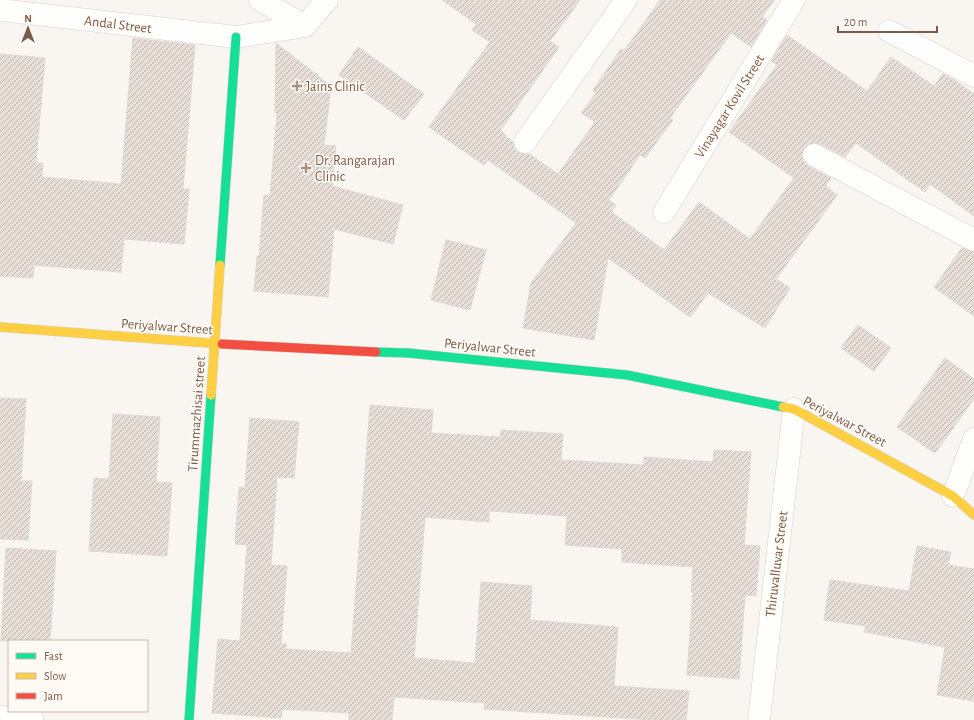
<svg xmlns="http://www.w3.org/2000/svg" width="974" height="720" viewBox="0 0 974 720" font-family="'Alegreya Sans',sans-serif">
  <defs>
    <pattern id="building-hatch" width="6" height="6" patternUnits="userSpaceOnUse"><rect width="6" height="6" fill="#e6ded7"/><path d="M-1 1l2-2M0 6l6-6M5 7l2-2" fill="none" stroke="#bfb7b1"/></pattern>
  </defs>
  <rect width="100%" height="100%" fill="#f9f5f0"/>
  <g fill="url(#building-hatch)" stroke="#e2d8d2">
    <path d="M442 0H580L550 41 559 47 500 131 506 135 505 136 513 142 514 148 517 152 523 154H529L558 174 595 122 581 113 596 93 593 90 621 49 624 51 660 0H774L762 17 767 20 751 47 731 33 670 118 673 120 645 158 640 155 609 200 616 205 611 212 664 250 699 202 750 239 794 178 729 132 777 65 771 61 787 35 867 91 891 57 934 86 943 74 954 80 974 94V216L930 184 925 192 856 143 845 157 820 144 813 143 807 145 803 150 802 156 803 161 808 166 831 178 825 186 837 195 776 279 790 288 765 328 708 293 690 317 608 258 594 340 523 328 531 283 576 223 488 160 484 165 429 127 490 42 472 30 476 24Z"/>
    <path d="M133 38 195 45 183 189H189L184 244 124 239 121 272 34 265 33 278 0 276V54L45 58 36 163H43L42 177 121 184Z"/>
    <path d="M276 43 331 86 324 145 336 146 332 186 403 205 393 244 334 229 328 297 254 291 257 256H259L264 195 270 196 277 113H275Z"/>
    <path d="M358 47 424 94 404 120 339 75Z"/>
    <path d="M446 240 486 250 470 310 431 300Z"/>
    <path d="M962 248 974 252V316L934 287Z"/>
    <path d="M858 325 891 348 874 371 841 348Z"/>
    <path d="M945 358 974 379V399L935 453 897 427Z"/>
    <path d="M0 398 26 399 21 481H32L28 540 0 539Z"/>
    <path d="M370 405 433 410 431 433 500 437 501 430 563 434 561 460 644 465V457L713 462 714 450 751 452 744 545 760 546 756 596 745 595 739 679 687 675 693 592H691L693 567 622 562V549L565 545 567 516 489 511V522L425 517 414 658 475 663 481 582 532 586 530 620 618 627 614 686 689 691 686 720H651L484 709 485 703 394 697 392 720H349V713L282 709 281 718 212 713 218 639 240 641 247 545 235 544 239 487 245 488 250 418 299 422 294 478 277 477 271 565 287 566 281 644H286V649L351 653Z"/>
    <path d="M113 414 160 417 156 482 172 483 167 556 89 551 94 478 109 479Z"/>
    <path d="M917 546 951 552 948 565 974 569V701L937 695 945 647 864 632 866 626 824 620 830 580 909 591Z"/>
    <path d="M6 548 56 551 50 641H1Z"/>
  </g>
  <g fill="none" stroke-linecap="round" stroke-linejoin="round">
    <defs>
      <g id="street">
        <path d="M260 0 305 26"/>
        <path d="M0 10 236 37 305 26 327 0"/>
        <path d="M889 31 974 76"/>
        <path d="M525 142 626 0"/>
        <path d="M814 155 974 240"/>
        <path d="M664 212 794 0"/>
        <path d="M953 496 974 439"/>
        <path d="M0 717 33 720"/>
        <path d="M759 720 794 409"/>
      </g>
      <g id="fast">
        <path d="M220 265 236 37"/>
        <path d="M376 352 408 353 627 375 783 407"/>
        <path d="M189 720 211 395"/>
      </g>
      <g id="slow">
        <path d="M0 327 222 344"/>
        <path d="M211 395 220 265"/>
        <path d="M783 407 794 409 953 496 974 515"/>
      </g>
      <path id="jam" d="M222 344 376 352"/>
    </defs>
    <use href="#street" stroke="#d7d1cb" stroke-width="23"/>
    <use href="#fast" stroke="#d9d2cb" stroke-width="10"/>
    <use href="#slow" stroke="#d9d2cb" stroke-width="10"/>
    <use href="#jam" stroke="#d9d2cb" stroke-width="10"/>
    <use href="#street" stroke="#fefefd" stroke-width="22"/>
    <use href="#fast" stroke="#16e098" stroke-width="9"/>
    <use href="#slow" stroke="#ffcf43" stroke-width="9"/>
    <use href="#jam" stroke="#f24e42" stroke-width="9"/>
  </g>
  <g fill="#a69286" stroke="#fffaf3" stroke-width="1.5">
    <path d="M295 80h4v4h4v4h-4v4h-4v-4h-4v-4h4z"/>
    <path d="M304 162h4v4h4v4h-4v4h-4v-4h-4v-4h4z"/>
  </g>
  <g text-anchor="middle" stroke-width="3" stroke-linejoin="round" paint-order="stroke">
    <g font-size="14" fill="#7a5c4d" stroke="#fffaf3">
      <text transform="translate(118 24) rotate(7)" y="5">Andal Street</text>
      <text transform="translate(729 106) rotate(-58)" y="5">Vinayagar Kovil Street</text>
      <text transform="translate(167 326) rotate(4)" y="5">Periyalwar Street</text>
      <text transform="translate(490 347) rotate(6)" y="5">Periyalwar Street</text>
      <text transform="translate(196 414) rotate(-86)" y="5">Tirummazhisai street</text>
      <text transform="translate(845 421) rotate(28)" y="5">Periyalwar Street</text>
      <text transform="translate(776 564) rotate(-83)" y="5">Thiruvalluvar Street</text>
    </g>
    <g font-size="14" fill="#7a5c4d" stroke="#fffaf3" text-anchor="start">
      <text x="306" y="91">Jains Clinic</text>
      <text x="315" y="165">Dr. Rangarajan<tspan x="315" dy="16">Clinic</tspan></text>
    </g>
  </g>
  <rect x="8" y="640" width="140" height="72" fill="#fffaf3" stroke="#cabbb1"/>
  <rect x="16" y="653" width="20" height="6" fill="#16e098" stroke="#cabbb1"/>
  <text x="44" y="660" font-size="12" fill="#7a5c4d">Fast</text>
  <rect x="16" y="673" width="20" height="6" fill="#ffcf43" stroke="#cabbb1"/>
  <text x="44" y="680" font-size="12" fill="#7a5c4d">Slow</text>
  <rect x="16" y="693" width="20" height="6" fill="#f24e42" stroke="#cabbb1"/>
  <text x="44" y="700" font-size="12" fill="#7a5c4d">Jam</text>
  <g transform="translate(28 28)" stroke="#fffaf3" stroke-width="3" paint-order="stroke">
  <path d="M0-3L7 15L0 10L-7 15Z" fill="#7a5c4d"/>
  <text y="-6" font-size="11" font-weight="bold" text-anchor="middle" fill="#7a5c4d">N</text>
  </g>
  <path d="M838 26v6h99v-6" fill="none" stroke="#7a5c4d" stroke-width="2"/>
  <text x="844" y="26" font-size="12" fill="#7a5c4d" stroke="#fffaf3" stroke-width="3" paint-order="stroke">20 m</text>
</svg>
